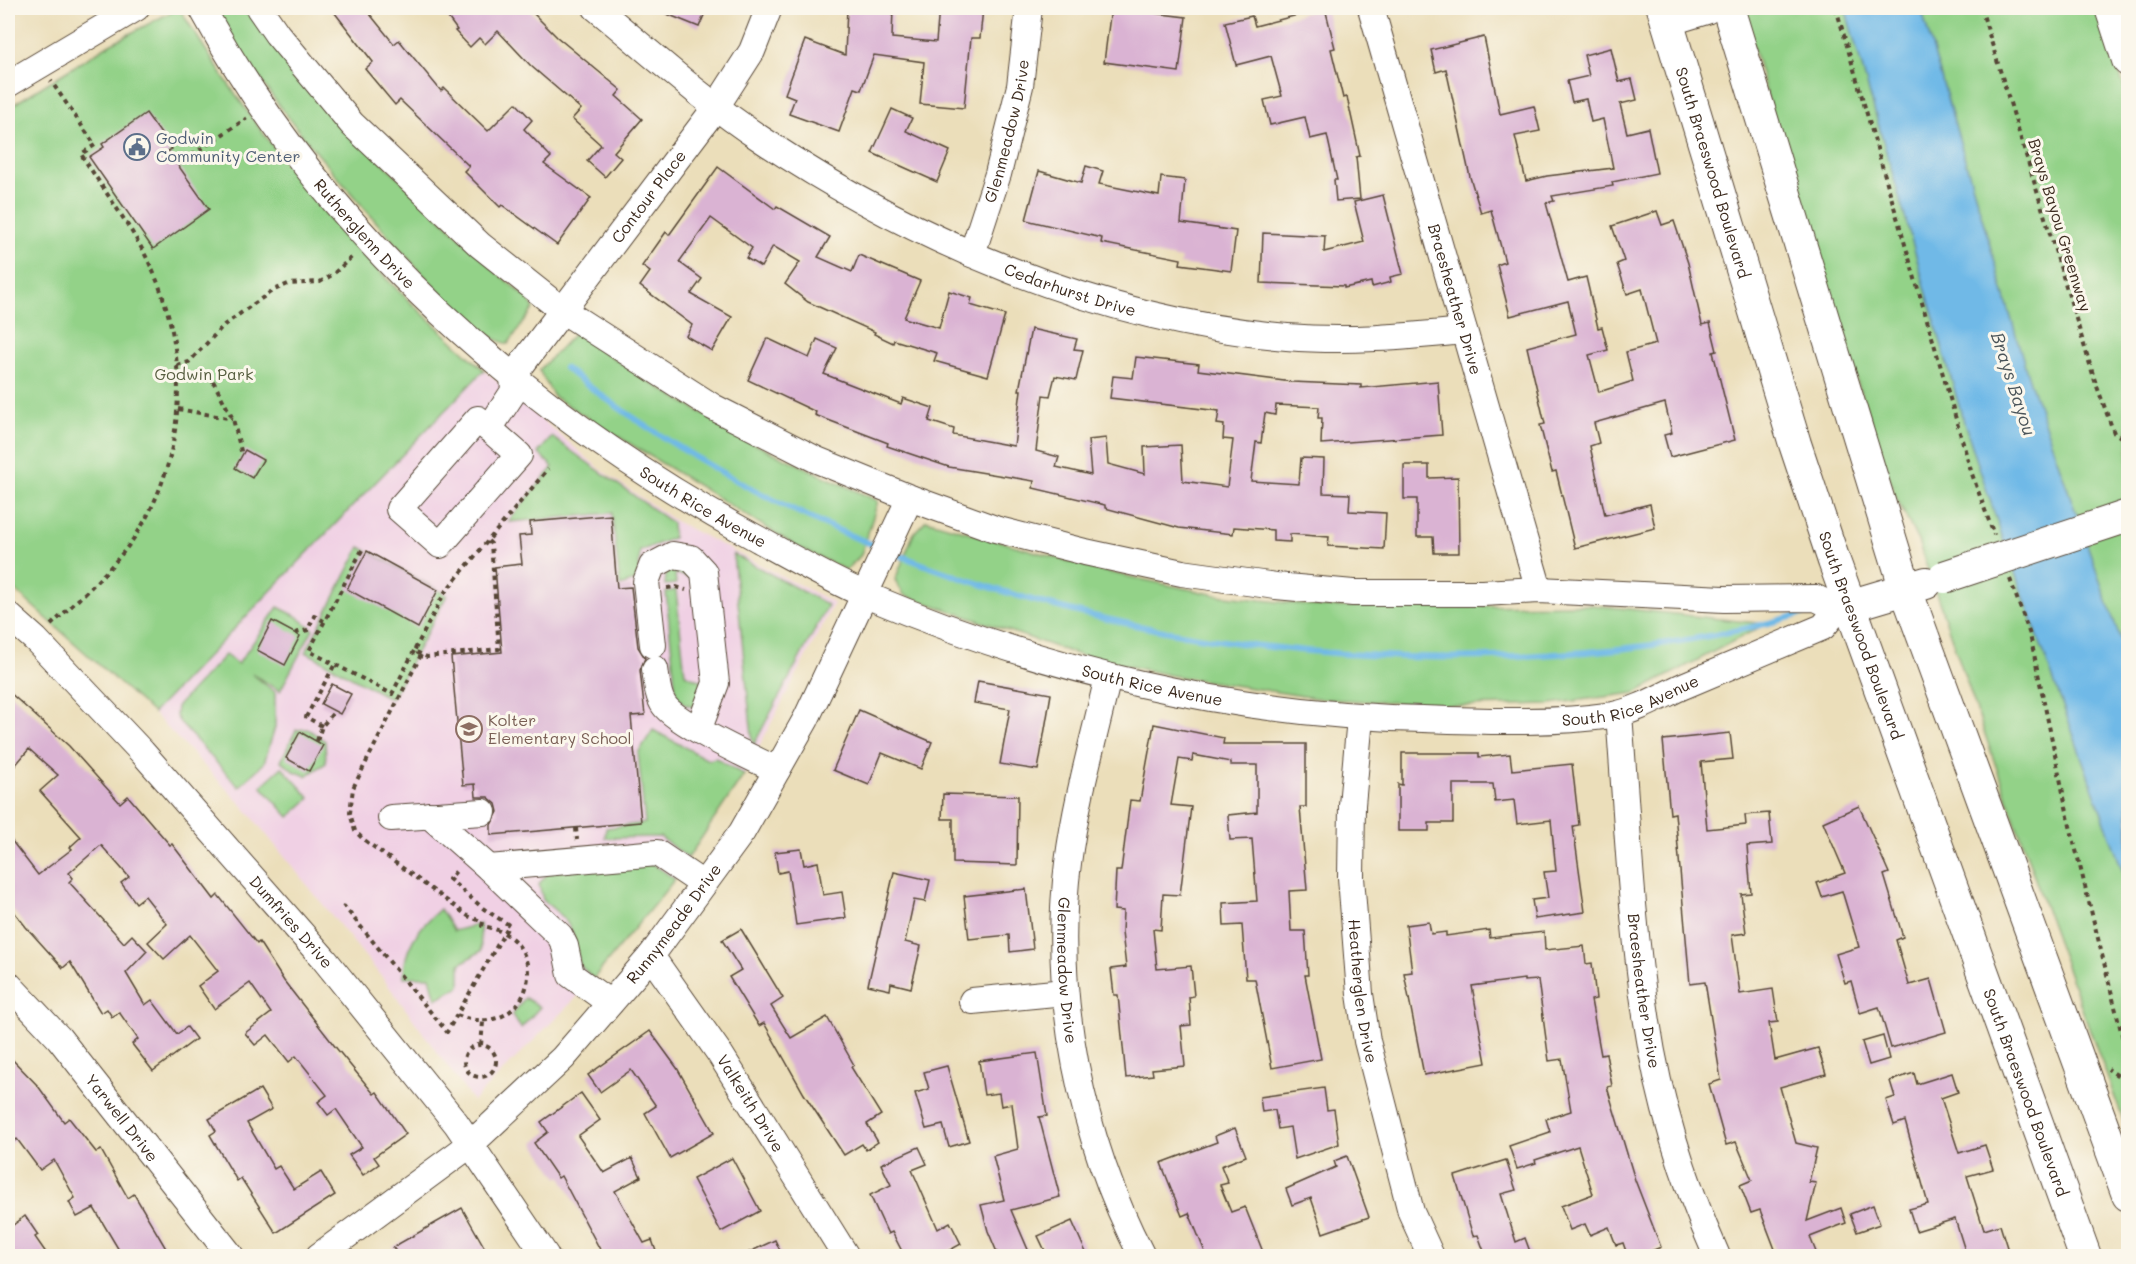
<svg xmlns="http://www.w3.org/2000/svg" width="2136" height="1264" viewBox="0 0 2136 1264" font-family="Mali,sans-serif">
  <rect width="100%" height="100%" fill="#fbf7ec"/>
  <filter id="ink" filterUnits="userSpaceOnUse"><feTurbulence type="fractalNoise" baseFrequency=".0167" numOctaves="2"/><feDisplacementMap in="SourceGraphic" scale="12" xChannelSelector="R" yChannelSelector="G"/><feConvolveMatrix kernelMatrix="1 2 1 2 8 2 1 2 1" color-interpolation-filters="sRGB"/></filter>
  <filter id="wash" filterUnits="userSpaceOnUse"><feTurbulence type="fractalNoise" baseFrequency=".008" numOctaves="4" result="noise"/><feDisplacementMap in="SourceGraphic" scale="24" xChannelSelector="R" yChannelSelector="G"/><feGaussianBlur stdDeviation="1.35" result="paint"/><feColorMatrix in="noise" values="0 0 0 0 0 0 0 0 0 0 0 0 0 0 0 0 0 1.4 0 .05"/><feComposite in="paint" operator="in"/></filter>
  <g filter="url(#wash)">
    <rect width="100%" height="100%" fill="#ebdeba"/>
    <path fill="#f0d0e4" d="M484 370 601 470 675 521 834 603 744 775 675 879 576 998 473 1101 385 981 244 807 153 713Z"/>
    <g fill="#93d288" stroke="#677e53" stroke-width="1.5">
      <path d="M179 8C230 89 284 168 349 240 391 286 438 328 484 370L153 713 8 584V108L110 44Z"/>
      <path d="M214 8H246L332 113 495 271 528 299 534 308 508 344C473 335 425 276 400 249 333 173 264 96 214 8Z"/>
      <path d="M1742 8H2098L2128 99V1133L2050 922 1918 541 1895 495 1799 207Z"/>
      <path d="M575 333 653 384 752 443 878 501 861 555 846 570 798 547 554 397 539 370Z"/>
      <path d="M552 437 672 523 673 538 640 551 638 580 620 586 612 513 508 522 553 467 538 453Z"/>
      <path d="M926 520 1102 571 1216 595 1324 607 1592 605 1766 624 1635 693 1550 704 1464 706 1322 699 1169 675 1079 655 904 595 895 580 914 533Z"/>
      <path d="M360 547 447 595 391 699 306 652Z"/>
      <path d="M733 554 828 605 753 746Z"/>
      <path d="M670 568H689L693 579 675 573 676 584 665 585 666 575Z"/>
      <path d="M676 590 685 674 703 682 694 707 684 704 676 694 666 592Z"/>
      <path d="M278 607 296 616 313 629 280 691 252 674 275 692V727L264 763 239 787 181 724 176 716 177 706 225 655 238 664Z"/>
      <path d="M308 729 325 741 326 763 306 776 294 771 281 761 296 730Z"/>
      <path d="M653 730 708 760 716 758 744 775 688 858 660 837 605 838 606 828 645 823 638 753Z"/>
      <path d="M282 767 310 798 289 817 261 786Z"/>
      <path d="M648 861 675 879 593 979 580 965 573 933 564 918 543 900 539 884 549 872Z"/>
      <path d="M440 909 454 931 480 924 481 951 460 964V986L436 999 430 977H404C403 948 419 927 440 909Z"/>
      <path d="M525 998 540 1007 521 1028 512 1015Z"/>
    </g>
    <path fill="#6fb9e7" stroke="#557282" stroke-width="1.5" d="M1845 8H1921L2028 376 2128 661V886L2007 551 1962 416Z"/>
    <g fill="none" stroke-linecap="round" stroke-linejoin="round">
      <g stroke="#6fb9e7" stroke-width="6">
        <path d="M565 368C660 442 769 504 881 548"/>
        <path d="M891 552C1102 636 1331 669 1556 654 1645 649 1733 636 1818 609"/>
      </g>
    </g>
    <g id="blocks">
      <g fill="#dab3d3">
        <path d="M331 8H365L394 44 399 40 441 91 444 88 488 131 516 103 532 120 524 129 551 157 544 164 591 198 557 245 502 205 500 207 464 171 469 166 400 100 395 105 365 69 373 62Z"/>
        <path d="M441 8H528L557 37 621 90 616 96 642 119 614 152 621 158 605 177 587 161 601 145 572 119 581 109 531 66 498 31 485 44 479 38 470 47 455 31 457 30Z"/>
        <path d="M652 8H707L699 27Z"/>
        <path d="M847 8H893L892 38 936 42 939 8H983L980 38H971L964 108 920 104 924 62 874 55 861 90 855 88 839 132 789 114 795 98 785 94 805 40 845 55Z"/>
        <path d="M1111 8 1186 17 1179 72 1104 62Z"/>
        <path d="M1325 8 1335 48 1331 49 1343 98 1347 97 1360 156 1356 157 1360 199 1336 201 1334 180H1337L1327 135 1310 139 1305 117 1270 125 1264 100 1282 96 1271 56 1236 65 1225 22 1252 16 1255 26Z"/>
        <path d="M1484 37 1500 114 1534 106 1540 131 1515 136 1526 181 1547 176 1613 168 1603 119 1591 122 1586 99 1572 102 1567 81 1589 76 1584 55 1611 48 1619 82 1632 79 1637 100 1620 104 1627 133 1648 128 1657 173 1612 182 1613 186 1552 196 1554 201 1546 203 1568 282 1586 277 1598 328 1602 327 1608 350 1589 355 1599 392 1633 381 1626 352 1656 344 1642 289 1627 294 1617 264 1624 261 1612 226 1657 211 1662 225 1674 221 1688 263 1702 325 1710 323 1717 351 1713 352 1735 440 1670 457 1664 435 1672 433 1665 403 1594 423 1599 443 1590 446 1605 515 1650 504 1655 528 1575 548 1556 471 1552 472 1540 425 1545 424 1527 347 1576 334 1568 301 1510 316 1497 265 1505 262 1491 210 1481 213 1470 177 1446 69 1436 72 1431 50Z"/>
        <path d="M892 109 912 118 906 131 950 151 937 182 872 153Z"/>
        <path d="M146 113 172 149 168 151 209 209 153 249 89 157 104 147 102 144Z"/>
        <path d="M1086 166 1103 171 1099 184 1159 196 1161 177 1185 180 1181 223 1236 231 1231 271 1180 264 1181 259 1101 243 1102 238 1026 220 1039 171 1081 183Z"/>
        <path d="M718 167 775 209 777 206 830 237 818 257 852 272 859 255 920 281 904 318 939 328 949 291 972 298 970 305 1005 315 988 376 934 361 937 353 894 340 893 343 874 334 875 332 808 302 785 284 800 262 773 246 761 267 746 258 752 248 711 218 679 262 702 279 691 294 732 317 712 351 686 336 692 325 640 286 650 272 642 266 666 232 669 235Z"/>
        <path d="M1383 195 1403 274 1390 277 1391 282 1372 287 1371 282 1344 288V286L1261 283 1263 233 1325 236 1324 252 1364 242 1354 202Z"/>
        <path d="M1031 329 1077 339 1074 349 1083 350 1076 380 1055 376 1050 396 1043 395 1036 451 1059 457 1056 467 1091 475 1088 440 1106 438 1108 464 1145 474 1144 447 1181 445 1183 481 1227 487 1233 440 1223 439 1224 425 1217 424 1219 411 1110 398 1113 376 1133 378 1136 357 1199 364 1198 370 1292 382 1361 385V388L1438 381 1442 435 1321 444 1322 418H1318L1319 407 1276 405 1275 415 1265 413 1261 443 1256 442 1251 481 1299 484 1301 458 1324 459 1323 493 1350 494 1349 511 1386 513 1384 549 1328 546 1329 537 1290 534V542L1273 541V530L1234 527 1233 534 1179 528 1105 508V505L1033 488 1034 481 949 467 887 446 888 443 815 415 816 412 748 380 767 338 809 358 817 339 837 348 824 374 901 404 903 398 933 408 929 421 954 429 953 435 1014 446 1021 390H1019Z"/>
        <path d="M245 450 263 460 252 478 235 468Z"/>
        <path d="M1404 465H1429V478L1458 477 1459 553H1434L1433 537H1417V499H1404Z"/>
        <path d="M611 515 617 588 631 587 638 647 645 658 640 670 645 715 631 716 641 822 491 835V825L498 812 496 804 488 797H476L475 784 463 785 451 657 502 652 495 567 522 564 519 536 531 535 530 522Z"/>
        <path d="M367 551 438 590 418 628 347 589Z"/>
        <path d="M272 621 300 636 285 665 257 650Z"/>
        <path d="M978 681 1051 694 1038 770 1000 764 1010 709 974 703Z"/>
        <path d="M332 684 351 694 340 714 321 704Z"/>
        <path d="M8 691 69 746 120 803 128 796 170 845 172 844 214 899 218 895 257 944 259 942 284 981 337 1049 374 1094 377 1092 406 1134 374 1157 379 1164 363 1175 349 1155 362 1147 336 1109 328 1115 318 1102 327 1095 296 1056 289 1062 268 1035 255 1045 245 1033 271 1013 250 983 214 1009 198 986 218 971 190 935 164 959 148 942 167 924 145 896 136 903 121 883 129 877 101 845 69 873 73 878 69 882 124 943 132 935 147 951 126 973 145 1005 152 1000 177 1034 187 1027 196 1039 153 1071 132 1044 138 1039 119 1012 112 1017 107 1009 101 1013 70 962 63 968 26 927 8 904V836L38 875 72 849 70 847 81 837 40 791 58 775 29 749 8 774Z"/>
        <path d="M859 710 932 742 921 769 882 753 869 785 833 770Z"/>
        <path d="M1154 724 1224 738 1223 744H1306V807H1300L1307 890 1289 891 1291 931H1305L1308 975H1305L1321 1059 1272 1068 1255 979H1246L1242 925 1224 926 1223 903 1257 901 1252 839 1230 840 1228 815 1257 812V765H1231V762L1193 755 1192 761 1179 759 1171 805 1191 807 1180 895 1163 894 1161 930 1153 929 1157 969 1191 966 1194 996 1189 997 1191 1025 1181 1026 1185 1066 1152 1069 1153 1075 1126 1078 1118 995H1114L1111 969 1126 967 1122 932 1123 911 1114 910 1116 871H1121L1130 800 1140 801Z"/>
        <path d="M300 732 323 745 309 771 286 758Z"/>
        <path d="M1730 733 1733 759 1701 762 1707 829 1746 825 1745 815 1769 813 1772 844 1747 846 1751 893 1741 894 1746 933 1732 935 1740 994 1773 989 1778 1022 1769 1023 1775 1060 1818 1048 1826 1074 1780 1087 1796 1143 1817 1148 1809 1182 1816 1183 1807 1221 1841 1208 1846 1223 1810 1237 1818 1257H1778L1760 1210 1751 1213 1740 1185 1752 1180 1736 1142 1726 1145 1709 1084 1721 1080 1705 982 1690 984 1675 813 1670 814 1663 740Z"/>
        <path d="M1402 753H1479V757L1510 754 1512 770 1572 764 1579 825 1573 826 1585 912 1535 919 1532 900 1548 898 1544 872 1556 871 1551 820 1517 824 1514 800 1495 802 1493 784H1453V823H1429V831H1398V784L1402 785Z"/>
        <path d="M943 794 1018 796 1017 865 953 863V819H942Z"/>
        <path d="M1859 806 1889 873 1884 875 1903 937 1896 940 1909 985 1931 979 1946 1032 1891 1048 1879 1007 1860 1013 1851 981 1845 983 1836 954 1859 947 1842 891 1822 897 1817 883 1845 873 1823 822Z"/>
        <path d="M801 849 804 865 818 862 823 895 842 892 846 918 796 925 788 871 778 873 775 852Z"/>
        <path d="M894 872 930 880 925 902 914 900 905 942 921 946 911 988 891 983 890 990 868 985Z"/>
        <path d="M1026 889 1033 949 1010 952 1009 935 969 939 964 896Z"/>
        <path d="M1429 922 1431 934 1446 932V936L1489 930 1490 938 1544 932 1545 950 1584 946 1586 964 1592 963 1596 999 1591 1000 1601 1055 1606 1054 1612 1086 1607 1087 1635 1180 1661 1247 1637 1257H1628L1623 1243 1616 1245 1609 1227 1590 1235 1585 1224 1570 1230 1561 1206 1593 1194 1578 1146 1535 1160 1536 1163 1517 1169 1509 1146 1550 1132 1546 1119 1571 1111 1562 1059 1549 1061 1538 980 1524 981V979L1472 986 1486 1063 1424 1075 1404 973 1412 972 1406 925Z"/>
        <path d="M741 929 783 998 771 1006 791 1038 827 1017 854 1065 851 1067 881 1115 867 1124 878 1142 866 1150 862 1144 844 1155 804 1094 764 1023 759 1026 729 977 741 970 722 940Z"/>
        <path d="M650 1031 677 1068 714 1133 670 1158 645 1113 656 1106 631 1070 600 1092 588 1075Z"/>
        <path d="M1883 1036 1889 1059 1869 1065 1862 1042Z"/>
        <path d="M1037 1053 1047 1116 1039 1117 1060 1197 1011 1210 1029 1252 1020 1257H999L988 1231 981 1205 1004 1200 993 1156 1018 1149 1012 1104 1001 1106 999 1093 984 1095 979 1061Z"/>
        <path d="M8 1055 38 1086 64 1122 69 1118 96 1152 101 1150 128 1198 134 1194 171 1257H123L94 1208 77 1217 69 1202 75 1198 54 1160 40 1170 17 1139 8 1146Z"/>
        <path d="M947 1066 969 1141 949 1147 943 1125 926 1129 915 1093 929 1089 924 1072Z"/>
        <path d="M1914 1073 1917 1084 1952 1073 1958 1092 1941 1098 1959 1153 1985 1145 1993 1169 1967 1176 1984 1230 2000 1225 2010 1257H1967L1955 1219 1916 1231 1909 1209 1928 1204 1905 1121 1894 1125 1886 1100 1895 1097 1890 1081Z"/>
        <path d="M1324 1088 1327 1110 1334 1109 1339 1144 1295 1159 1290 1127 1278 1129 1275 1110 1262 1112 1260 1097Z"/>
        <path d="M260 1089 272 1109 247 1123 274 1169 279 1166 294 1189 321 1172 335 1195 276 1233 241 1178 237 1181 210 1135 216 1131 209 1119Z"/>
        <path d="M581 1093 600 1120 578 1136 604 1173 632 1158 641 1177 615 1191 644 1243 652 1240 658 1257H604L561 1176 558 1178 534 1143 548 1132 541 1122Z"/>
        <path d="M1235 1128 1246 1156 1221 1166 1228 1183 1220 1185 1231 1212 1245 1207 1265 1257H1207L1189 1213 1182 1216 1161 1163 1217 1142 1215 1136Z"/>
        <path d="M919 1147 927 1164 912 1170 938 1229 950 1222 961 1244 948 1251 951 1257H905L892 1232 888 1234 870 1195 891 1185 881 1164Z"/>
        <path d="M1347 1156 1369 1217 1323 1233 1311 1198 1292 1205 1286 1189 1336 1167 1334 1161Z"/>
        <path d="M732 1158 760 1211 721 1232 693 1179Z"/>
        <path d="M1506 1160 1516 1190 1501 1194 1516 1242 1525 1238 1532 1257H1481L1485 1254 1478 1235 1473 1236 1455 1176Z"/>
        <path d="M1873 1205 1880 1224 1857 1232 1850 1214Z"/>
        <path d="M462 1208 490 1257H399L393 1247Z"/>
        <path d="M25 1216 38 1235 35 1237 49 1257H8V1229Z"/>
        <path d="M1072 1221 1088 1257H1048L1038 1236Z"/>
        <path d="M775 1240 783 1257H739Z"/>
      </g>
    </g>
  </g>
  <g filter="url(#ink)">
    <use href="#blocks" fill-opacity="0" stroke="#554535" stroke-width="1.5"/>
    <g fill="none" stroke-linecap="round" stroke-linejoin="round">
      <defs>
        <g id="minor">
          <path id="s1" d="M202 8C326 237 531 417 758 539 794 559 831 580 868 596 1043 670 1233 715 1423 719 1486 721 1550 724 1613 715 1636 711 1661 696 1683 686 1730 666 1777 646 1823 627L1838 609 1849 606"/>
          <path d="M259 8 277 34 352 124 480 245 562 310 713 407 817 460 910 498 995 529 1085 552 1182 573 1276 586 1353 593H1482L1539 590 1724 599 1816 598 1838 609"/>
          <path id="s2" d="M596 8C650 52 702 100 761 139 916 242 1100 321 1287 337 1346 342 1405 337 1464 331"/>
          <path id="s3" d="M1371 8 1539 590"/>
          <path d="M8 84 136 8"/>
          <path id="s4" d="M972 254 998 174 1020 86 1029 8"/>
          <path id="s5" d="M513 376 716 107 752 51 769 8"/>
          <path d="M478 419 519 455 440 545 399 509Z"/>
          <path d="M489 429 514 391 513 376"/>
          <path id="s6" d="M8 615 36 640 142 752 324 959 456 1123 546 1256"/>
          <path d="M653 645 646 582 652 566 673 555 691 558 704 572 716 683 699 728"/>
          <path d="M655 669C657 681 657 695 664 705 676 723 754 759 777 770"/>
          <path id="s7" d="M1108 677C1094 738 1076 800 1068 863 1051 996 1081 1138 1142 1256"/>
          <path id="s8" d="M1619 714C1627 816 1631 920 1647 1022 1659 1103 1684 1182 1717 1256"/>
          <path id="s9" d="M1360 718 1352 805 1351 877 1360 994 1367 1041 1411 1212 1431 1256"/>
          <path d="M429 815 489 868"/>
          <path d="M391 818 483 812"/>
          <path id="s10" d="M651 956 720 1054 846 1256"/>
          <path id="s11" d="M8 984 59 1038 231 1256"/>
          <path d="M972 1001 1065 992"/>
          <path d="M610 1003 571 975 565 946 560 936 489 868 657 853 703 884"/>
          <path id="s12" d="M319 1256 471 1144 563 1058 651 956 742 832 806 719 910 498"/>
        </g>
        <g id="major">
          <path id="s13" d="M1663 8 1795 444 1834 561 2085 1256"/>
          <path d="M1728 8 1906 590 2128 1195"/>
          <path d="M2111 8 2128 60"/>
          <path d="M1667 20 1706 8"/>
          <path d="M1849 606 1926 583"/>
        </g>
      </defs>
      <use href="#minor" stroke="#554535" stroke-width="28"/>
      <use href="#major" stroke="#554535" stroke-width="34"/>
      <g stroke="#554535" stroke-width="4" stroke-dasharray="4.5 4.5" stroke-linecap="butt">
        <path d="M1836 8 1972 474 1994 535"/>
        <path d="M1981 8 2095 381 2114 433 2128 441"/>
        <path d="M177 165 247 118"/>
        <path d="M177 365 189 362 224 325 272 291 288 284 320 282 332 275 354 255"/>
        <path d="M213 381 233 419 242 455"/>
        <path d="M178 409 233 419"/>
        <path d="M488 541 491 544 499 649 427 657 414 651 445 592 548 469"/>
        <path d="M362 550 309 651 392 694 414 651"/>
        <path d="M2010 579 2030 635 2070 826 2128 1059 2123 1079 2108 1069"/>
        <path d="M667 588 676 587 686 590"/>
        <path d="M51 625C81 597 116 566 138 532 191 448 190 336 142 249 124 217 101 186 81 154L95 145 51 81"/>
        <path d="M295 633 308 630 314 616 324 621"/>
        <path d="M421 655 353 788 350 813 355 831 363 839 468 916 483 922 482 926C558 937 533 1045 457 1015"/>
        <path d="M322 726 306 717 335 664"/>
        <path d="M317 741 322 726 335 711"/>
        <path d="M576 828 577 840"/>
        <path d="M343 905 447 1032 509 925 484 909 449 879 458 869"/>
        <circle cx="480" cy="1061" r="16"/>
        <path d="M481 1045 483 1022"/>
      </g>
      <use href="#minor" stroke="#fff" stroke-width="26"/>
      <use href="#major" stroke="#fff" stroke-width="32"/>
      <defs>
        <path id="major-bridge" d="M1944 577 2128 516"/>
      </defs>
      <use href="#major-bridge" stroke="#554535" stroke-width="34" stroke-linecap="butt"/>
      <use href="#major-bridge" stroke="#fff" stroke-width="32"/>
    </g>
  </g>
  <defs>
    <symbol id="civic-ring" viewBox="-11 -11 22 22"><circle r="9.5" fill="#fbf7ec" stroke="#5c6f8a" stroke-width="1.5"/><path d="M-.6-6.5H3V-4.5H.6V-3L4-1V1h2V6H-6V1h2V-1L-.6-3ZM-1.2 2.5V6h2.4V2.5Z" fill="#5c6f8a"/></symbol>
    <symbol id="school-ring" viewBox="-11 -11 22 22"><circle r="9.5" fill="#fbf7ec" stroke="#8d6e63" stroke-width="1.5"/><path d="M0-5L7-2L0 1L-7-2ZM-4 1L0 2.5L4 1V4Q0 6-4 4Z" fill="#8d6e63"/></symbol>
  </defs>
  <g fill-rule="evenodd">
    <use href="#civic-ring" x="122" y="132" width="30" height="30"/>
    <use href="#school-ring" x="454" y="714" width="30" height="30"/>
  </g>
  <g text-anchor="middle" stroke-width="6" stroke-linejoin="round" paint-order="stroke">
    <g font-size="16" fill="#3b2a1e" stroke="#fbf7ec">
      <text dy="6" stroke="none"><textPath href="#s4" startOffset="128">Glenmeadow Drive</textPath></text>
      <text dy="6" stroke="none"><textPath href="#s13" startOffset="172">South Braeswood Boulevard</textPath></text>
      <text dy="6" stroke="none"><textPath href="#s5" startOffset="225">Contour Place</textPath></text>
      <text transform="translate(2060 225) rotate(73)" y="6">Brays Bayou Greenway</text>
      <text dy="6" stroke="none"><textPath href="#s1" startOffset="279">Rutherglenn Drive</textPath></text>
      <text dy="6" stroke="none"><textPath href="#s2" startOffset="556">Cedarhurst Drive</textPath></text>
      <text dy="6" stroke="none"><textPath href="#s3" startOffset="303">Braesheather Drive</textPath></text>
      <text dy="6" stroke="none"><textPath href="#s1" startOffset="716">South Rice Avenue</textPath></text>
      <text dy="6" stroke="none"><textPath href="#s13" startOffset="658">South Braeswood Boulevard</textPath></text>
      <text dy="6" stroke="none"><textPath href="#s1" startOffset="1202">South Rice Avenue</textPath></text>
      <text dy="6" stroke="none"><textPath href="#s1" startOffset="1686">South Rice Avenue</textPath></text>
      <text dy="6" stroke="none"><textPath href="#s6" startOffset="418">Dumfries Drive</textPath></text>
      <text dy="6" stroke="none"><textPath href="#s12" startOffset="489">Runnymeade Drive</textPath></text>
      <text dy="6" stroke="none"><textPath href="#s7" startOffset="298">Glenmeadow Drive</textPath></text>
      <text dy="6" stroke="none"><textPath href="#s8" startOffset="278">Braesheather Drive</textPath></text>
      <text dy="6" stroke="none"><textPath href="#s9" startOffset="274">Heatherglen Drive</textPath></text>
      <text dy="6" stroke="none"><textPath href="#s13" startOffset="1144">South Braeswood Boulevard</textPath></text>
      <text dy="6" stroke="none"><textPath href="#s10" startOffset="178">Valkeith Drive</textPath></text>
      <text dy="6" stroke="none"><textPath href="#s11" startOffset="176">Yarwell Drive</textPath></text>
    </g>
    <g font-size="16" fill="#4e5e75" stroke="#fbf7ec" text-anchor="start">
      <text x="156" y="144">Godwin<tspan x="156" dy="18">Community Center</tspan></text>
    </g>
    <g font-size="16" fill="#555c3e" stroke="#fbf7ec">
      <text x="204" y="380">Godwin Park</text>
    </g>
    <g font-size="16" fill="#785e54" stroke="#fbf7ec" text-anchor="start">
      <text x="488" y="726">Kolter<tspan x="488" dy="18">Elementary School</tspan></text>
    </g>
    <g font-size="18" font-style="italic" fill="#4b555a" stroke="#fbf7ec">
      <text transform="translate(2013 384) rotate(72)" y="6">Brays Bayou</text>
    </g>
  </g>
  <rect width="2136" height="1264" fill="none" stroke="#fbf7ec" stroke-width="30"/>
</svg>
